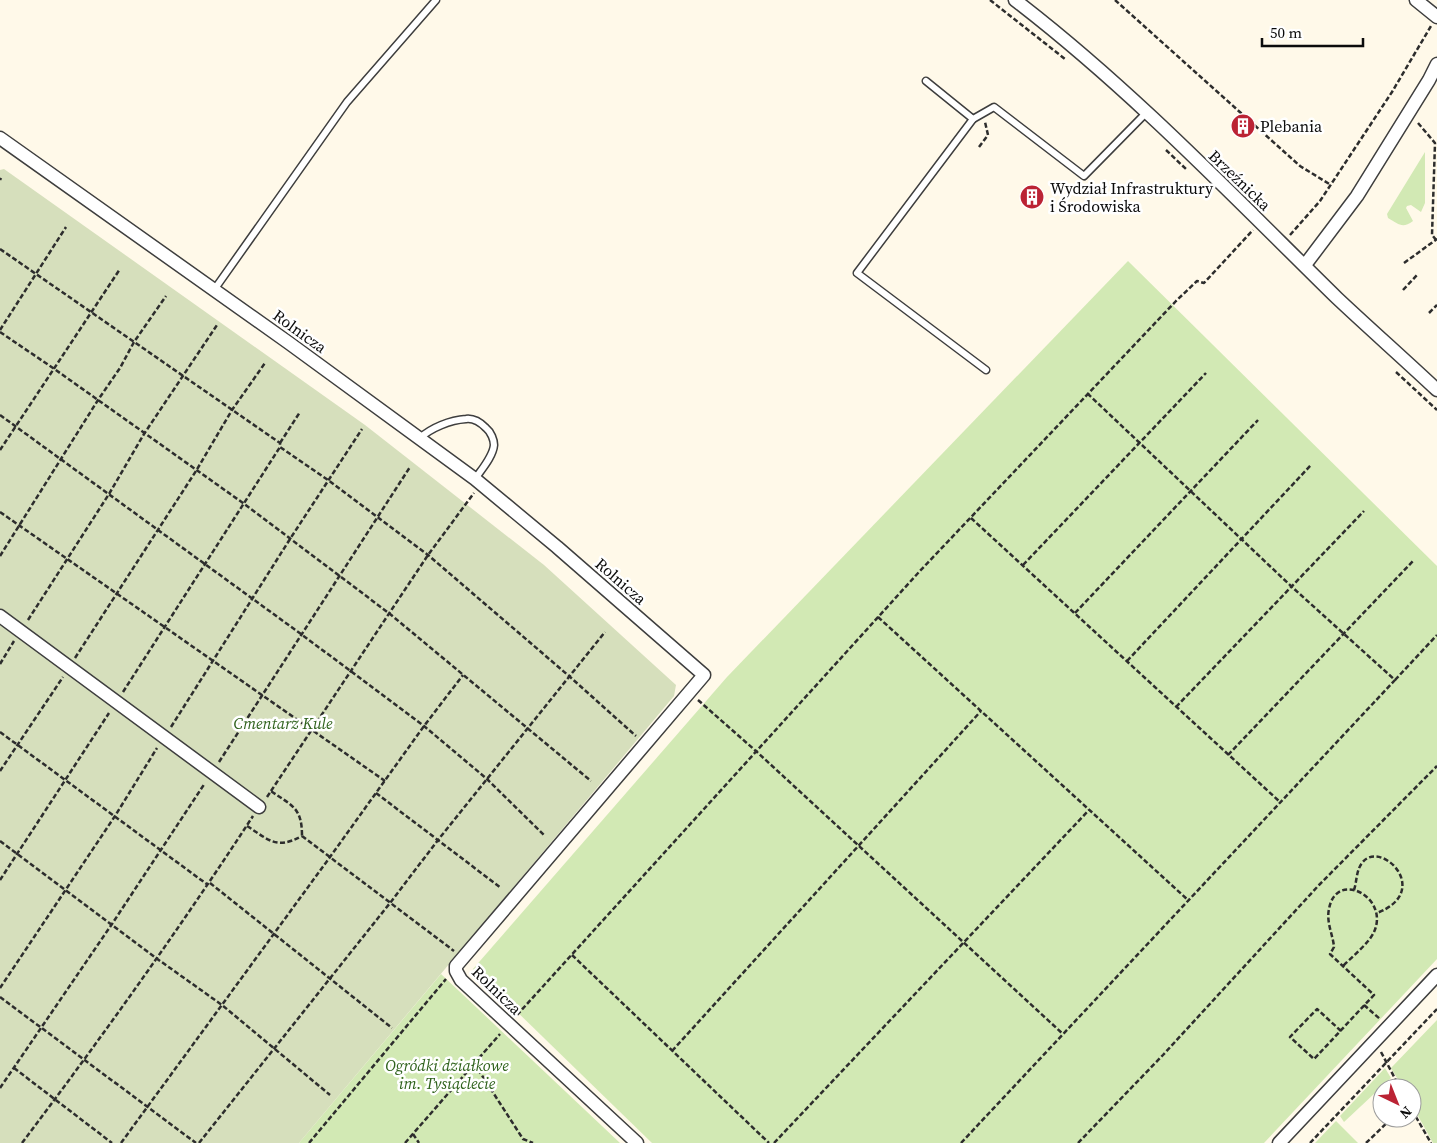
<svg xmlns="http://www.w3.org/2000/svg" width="1437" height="1143" viewBox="0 0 1437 1143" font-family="'Source Serif 4',serif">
  <rect width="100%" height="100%" fill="#fff9e9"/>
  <g fill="#d2e9b4">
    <path d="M1425 152V203L1421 212 1411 205 1407 206 1406 208 1413 221C1402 229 1399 224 1388 218L1387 214Z"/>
    <path d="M1128 261 1437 566V959L1264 1143H652L473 969 727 677Z"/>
    <path d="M441 974 620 1143H299Z"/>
    <path d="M1437 1020V1143H1433L1412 1105V1088H1403L1391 1068Z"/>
    <path d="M1385 1068 1391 1078 1344 1122 1340 1116Z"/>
    <path d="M1336 1121 1358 1143H1315Z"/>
  </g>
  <path fill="#d6dfbc" d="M4 169 365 425 544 565 676 685 674 696 299 1143H0V170Z"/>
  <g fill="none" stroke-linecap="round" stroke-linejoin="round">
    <defs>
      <g id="lane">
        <path d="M926 81 973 119 994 107 1084 176 1147 112"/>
        <path d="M973 119 857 273 986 370"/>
        <path d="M214 290 347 102 436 0"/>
        <path d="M420 438C431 428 450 420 466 419 474 418 481 423 486 428 491 432 494 440 494 445 493 457 481 470 475 479"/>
      </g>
      <g id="street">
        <path d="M1015 0C1131 89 1232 195 1337 298 1370 329 1404 359 1437 390"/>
        <path d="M1416 0 1437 17"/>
        <path d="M0 138 289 343 475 479 557 547 704 675 456 966V971L461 980 637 1143"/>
        <path d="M1305 265 1357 196 1429 80 1437 64"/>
        <path d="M0 616 259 807"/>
        <path d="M1279 1143 1437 975"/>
      </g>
    </defs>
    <use href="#lane" stroke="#3e3e3e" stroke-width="9"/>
    <use href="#street" stroke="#3e3e3e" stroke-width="15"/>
    <g stroke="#2d2d2d" stroke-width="2.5" stroke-dasharray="5 2.5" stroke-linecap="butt">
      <path d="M990 0 1065 59"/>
      <path d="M1115 0 1300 166 1331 185"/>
      <path d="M1418 123 1435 143 1432 235 1437 241"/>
      <path d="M979 147 988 135 985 122"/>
      <path d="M1166 150 1187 170"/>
      <path d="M0 180 1 178"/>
      <path d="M1290 235 1320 201 1392 92 1431 26"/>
      <path d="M0 249 280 443V447L328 480 428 555 569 676 636 736"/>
      <path d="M1404 263 1437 239"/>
      <path d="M1403 290 1417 275"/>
      <path d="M1429 313 1437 305"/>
      <path d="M0 330 66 227"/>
      <path d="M0 332 53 368 243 503 390 614 591 781"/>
      <path d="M1396 372 1437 410"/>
      <path d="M0 415 301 634 424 726 487 779 545 836"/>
      <path d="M280 443 300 412"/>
      <path d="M0 450 120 269"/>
      <path d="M0 512 385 781"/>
      <path d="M971 518 1280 802"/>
      <path d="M0 556 98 400 120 368 134 342 166 296"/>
      <path d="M1023 565 1206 373"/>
      <path d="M1075 613 1258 420"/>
      <path d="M878 617 1188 900"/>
      <path d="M28 620 109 494 144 434 217 325"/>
      <path d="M75 658 196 471 232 410 265 363"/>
      <path d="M1127 661 1311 465"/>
      <path d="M0 664 14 641"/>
      <path d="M1395 680 1437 635"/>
      <path d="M123 692 280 447"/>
      <path d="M698 700 757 752 1063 1034"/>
      <path d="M1176 707 1364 511"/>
      <path d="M171 727 290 539 362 429"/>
      <path d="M0 732 208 885"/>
      <path d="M1228 755 1413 561"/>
      <path d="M219 762 410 467"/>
      <path d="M0 771 63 677"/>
      <path d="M271 791 428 555 474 493"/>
      <path d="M376 793 501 888"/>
      <path d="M267 797 271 791C292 806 302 807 302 836"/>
      <path d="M247 826C269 840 276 850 302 836"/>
      <path d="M302 836 454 951"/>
      <path d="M0 841 156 958 222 1005 330 1095"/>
      <path d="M0 880 109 713"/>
      <path d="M210 883 392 1028"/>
      <path d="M1354 890C1357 881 1356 871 1362 863 1380 838 1434 891 1377 913"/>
      <path d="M572 955 769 1143"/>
      <path d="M0 988 115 816 157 748"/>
      <path d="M0 997 196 1143"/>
      <path d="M1364 1005 1380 1019"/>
      <path d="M517 1015 919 572 1176 301 1197 281 1204 283 1253 230"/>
      <path d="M1341 1031 1317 1009 1290 1037 1314 1059C1334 1038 1354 1016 1374 995L1331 955 1330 954 1334 947C1333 935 1326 922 1329 909 1336 869 1390 897 1374 932 1369 943 1352 957 1343 966"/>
      <path d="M672 1051 981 711"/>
      <path d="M1381 1052 1400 1088"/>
      <path d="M474 1063 523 1139 533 1143"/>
      <path d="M14 1068 112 1143"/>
      <path d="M0 1088 112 924 205 783"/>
      <path d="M1412 1110 1431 1143"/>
      <path d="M413 1134 419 1143"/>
      <path d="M22 1143C102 1037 180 928 253 816"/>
      <path d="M121 1143 330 857 424 726 463 675"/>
      <path d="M199 1143 390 903 438 840 605 632"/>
      <path d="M309 1143 446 979"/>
      <path d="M405 1143 500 1034"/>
      <path d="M774 1143 1089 810"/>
      <path d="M961 1143 1395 680 1292 587 1088 394"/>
      <path d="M1078 1143 1163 1055 1319 885 1437 766"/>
      <path d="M1310 1143 1437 1009"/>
      <path d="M1366 1143 1392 1118"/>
    </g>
    <use href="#lane" stroke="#fff" stroke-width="6"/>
    <use href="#street" stroke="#fff" stroke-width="12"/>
  </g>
  <defs>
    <symbol id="building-disc" viewBox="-11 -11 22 22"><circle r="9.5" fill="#bb2334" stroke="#fff"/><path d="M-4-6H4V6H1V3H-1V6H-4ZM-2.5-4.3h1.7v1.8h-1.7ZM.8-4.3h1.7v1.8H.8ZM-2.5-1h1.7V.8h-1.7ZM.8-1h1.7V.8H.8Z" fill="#fff"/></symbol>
  </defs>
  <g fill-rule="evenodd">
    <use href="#building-disc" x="1229" y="112" width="28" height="28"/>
    <use href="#building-disc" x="1018" y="183" width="28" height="28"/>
  </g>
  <g text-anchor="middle" stroke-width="5" stroke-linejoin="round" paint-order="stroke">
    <g font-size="16" fill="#0b0b0b" stroke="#fff" text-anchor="start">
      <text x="1260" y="132">Plebania</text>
      <text x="1050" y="194">Wydział Infrastruktury<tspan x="1050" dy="18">i Środowiska</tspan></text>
    </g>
    <g font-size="16" fill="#0b0b0b" stroke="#fff">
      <text transform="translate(1240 180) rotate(44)" y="6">Brzeźnicka</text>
      <text transform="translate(300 331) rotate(36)" y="6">Rolnicza</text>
      <text transform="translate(621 581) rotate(41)" y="6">Rolnicza</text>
      <text transform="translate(497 990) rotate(44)" y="6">Rolnicza</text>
    </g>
    <g font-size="16" font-style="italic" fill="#2f621c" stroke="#fff">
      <text x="283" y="729">Cmentarz Kule</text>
      <text x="447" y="1071">Ogródki działkowe<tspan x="447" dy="18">im. Tysiąclecie</tspan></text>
    </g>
  </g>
  <g transform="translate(1397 1103) rotate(137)"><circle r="24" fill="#ffffff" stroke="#9d9d9d"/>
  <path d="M0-4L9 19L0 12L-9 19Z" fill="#bb2334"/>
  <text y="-8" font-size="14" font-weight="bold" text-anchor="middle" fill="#0b0b0b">N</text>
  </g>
  <path d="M1262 38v8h101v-8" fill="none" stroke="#0b0b0b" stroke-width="2.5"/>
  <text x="1270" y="38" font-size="15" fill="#0b0b0b" stroke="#ffffff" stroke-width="4" paint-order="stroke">50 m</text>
</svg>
